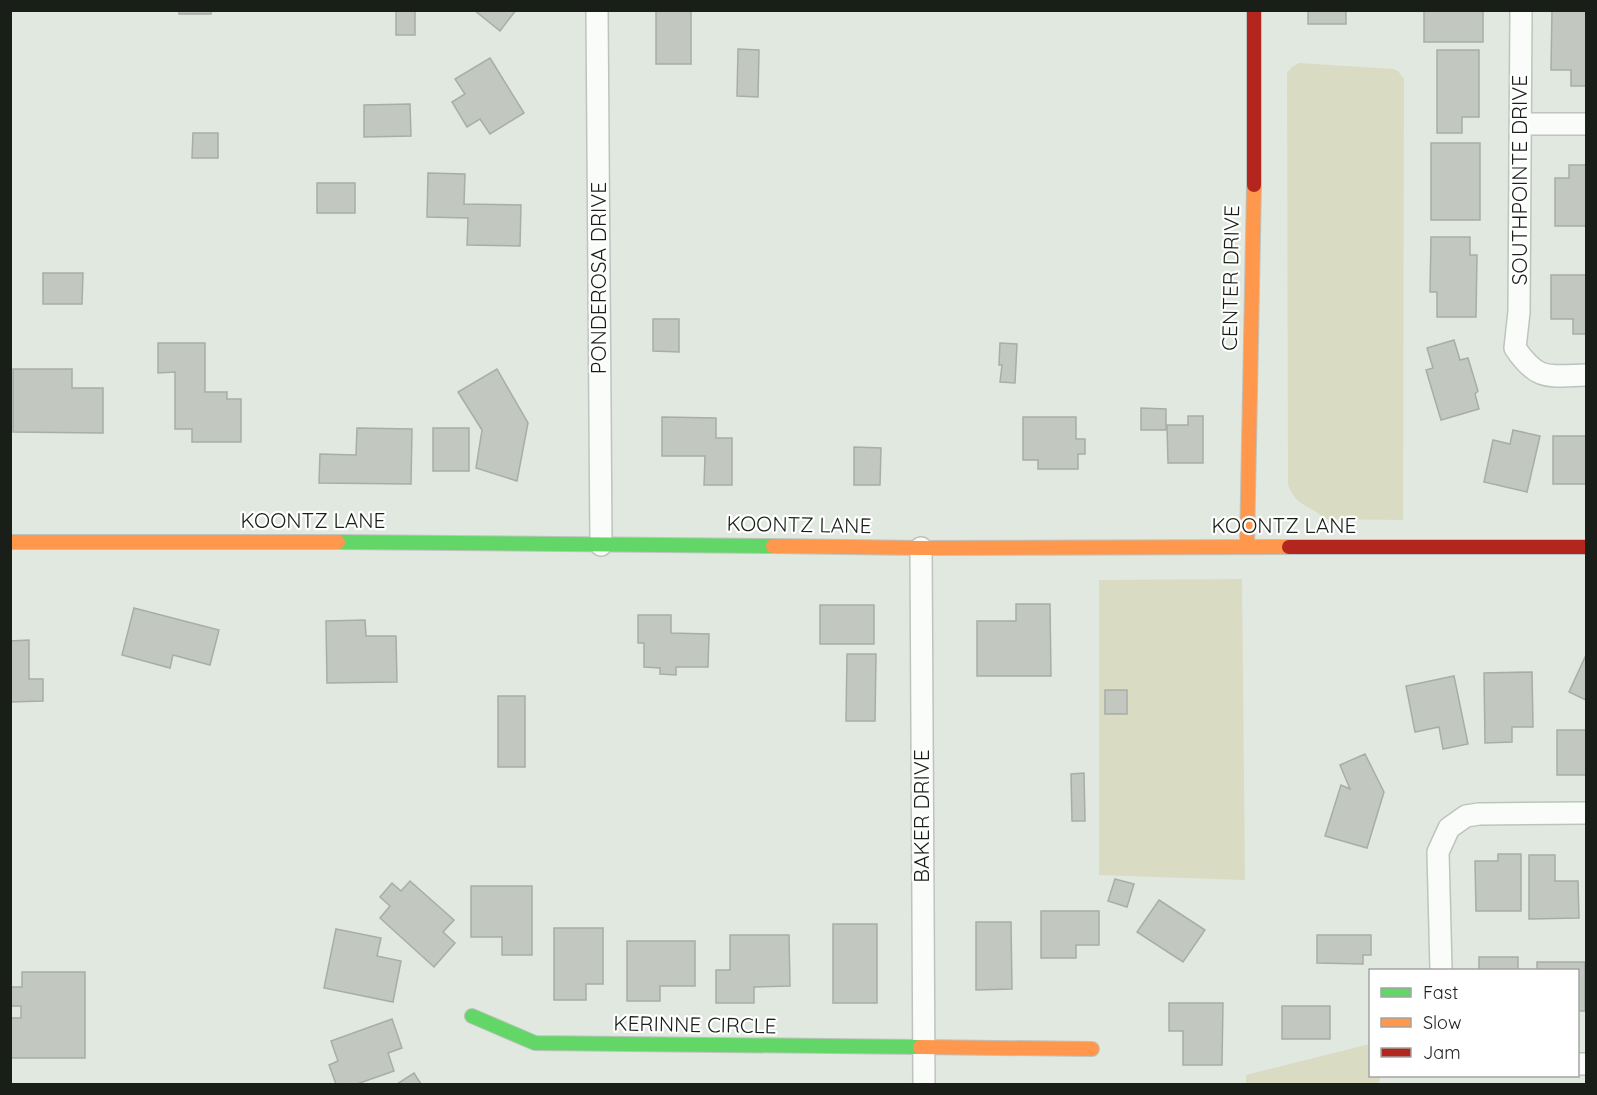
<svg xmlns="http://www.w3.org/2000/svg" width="1597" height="1095" viewBox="0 0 1597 1095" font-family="Quicksand,sans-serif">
  <rect width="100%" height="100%" fill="#e0e8e0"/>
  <g fill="#d9dcc3">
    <path d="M1299 63 1393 69 1398 71 1404 79 1403 520 1325 519C1310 504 1296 508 1288 484L1287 73 1292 67Z"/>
    <path d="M1242 579 1245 880 1099 875V580Z"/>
    <path d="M1370 1044V1076H1379L1380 1081 1377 1084H1246V1075Z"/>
  </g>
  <g fill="#c2c7c0" stroke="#a8ada7" stroke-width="1.5">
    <rect x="179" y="10" width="32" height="4"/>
    <rect x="396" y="10" width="19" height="25"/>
    <path d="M474 10H516L500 31Z"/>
    <rect x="656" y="10" width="35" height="54"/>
    <rect x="1308" y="10" width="38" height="14"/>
    <rect x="1424" y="10" width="59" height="32"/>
    <path d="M1552 10H1586V86H1571V70H1551Z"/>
    <path d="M738 49 759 50 758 97 737 96Z"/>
    <path d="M1437 50H1479V117H1462V133H1437Z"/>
    <path d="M490 58 524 113 490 134 480 119 467 127 452 102 465 94 455 79Z"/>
    <path d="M410 104 411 136 364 137V105Z"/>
    <path d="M193 133H218V158H192Z"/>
    <rect x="1431" y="143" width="49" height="77"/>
    <path d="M1569 165H1586V226H1555V178H1569Z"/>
    <path d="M428 173 465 174 464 204 521 205 520 246 467 245 468 218 427 217Z"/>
    <rect x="317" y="183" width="38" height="30"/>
    <path d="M1431 237H1470V255H1477L1476 317H1437V292H1430Z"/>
    <path d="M43 273H83L82 304H43Z"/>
    <path d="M1551 275H1586V334H1573V319H1551Z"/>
    <path d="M653 319H679V352L653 351Z"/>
    <path d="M1454 340 1460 360 1468 358 1478 391 1475 394 1479 409 1441 420 1426 370 1433 368 1427 348Z"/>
    <path d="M158 343H205V392H227V399H241V442H192V429H175V372L158 373Z"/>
    <path d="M1000 343 1017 344 1015 383 1000 382 1002 365H999Z"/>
    <path d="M13 369H72V388H103V433L13 432Z"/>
    <path d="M497 369 528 423 517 481 476 468 482 430 458 392Z"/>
    <path d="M1141 408 1166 409V430H1141Z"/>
    <path d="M1188 416H1203V463H1168L1167 425H1188Z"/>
    <path d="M662 417 716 418V438H732V485H704L705 456H662Z"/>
    <path d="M1023 417H1076V439H1085V454H1078V469H1038V460H1023Z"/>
    <path d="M357 428 412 429 411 484 319 483 320 454 356 455Z"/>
    <rect x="433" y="428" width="36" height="43"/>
    <path d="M1513 430 1540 436 1527 492 1484 482 1493 440 1510 444Z"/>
    <rect x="1553" y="436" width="33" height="48"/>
    <path d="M854 447 881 448 880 485H854Z"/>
    <path d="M1016 604H1050L1051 676H977V621H1016Z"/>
    <rect x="820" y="605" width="54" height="39"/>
    <path d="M134 608 219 630 210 665 173 655 170 668 122 655Z"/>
    <path d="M638 615H671V633L709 634 708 667H676V675L660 674V668L644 667V643H638Z"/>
    <path d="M365 620 366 636H396L397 682 327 683 326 621Z"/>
    <path d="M29 640V679H43V701L10 702V641Z"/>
    <path d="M847 654H876L875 721H846Z"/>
    <path d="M1586 655V700L1569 692Z"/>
    <path d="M1532 672 1533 727H1512V742L1485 743 1484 673Z"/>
    <path d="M1454 676 1468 744 1443 749 1439 727 1415 732 1406 686Z"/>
    <rect x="1105" y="690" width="22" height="24"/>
    <rect x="498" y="696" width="27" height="71"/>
    <rect x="1557" y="730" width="29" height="45"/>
    <path d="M1365 754 1384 792 1367 848 1325 836 1341 785 1350 789 1340 765Z"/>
    <path d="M1084 773 1085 821H1072L1071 774Z"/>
    <path d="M1498 854H1521V911H1476L1475 861H1498Z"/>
    <path d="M1529 855H1555V881H1578L1579 918 1529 919Z"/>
    <path d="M1115 879 1134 884 1127 907 1108 901Z"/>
    <path d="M410 881 454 920 443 932 455 943 434 967 380 918 390 906 380 897 392 883 401 891Z"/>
    <path d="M471 886H532V955H502V937H471Z"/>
    <path d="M1159 900 1205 930 1183 962 1137 932Z"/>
    <path d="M1041 911H1099V945H1076V958H1041Z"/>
    <path d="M976 922H1011L1012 989 976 990Z"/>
    <rect x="833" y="924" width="44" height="79"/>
    <path d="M554 928H603V984H586V1000H554Z"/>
    <path d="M336 929 381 938 377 956 401 961 393 1002 324 988Z"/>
    <path d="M730 935H789L790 986 754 987V1003H716V970H730Z"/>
    <path d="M1317 935H1371V955H1363V964L1317 963Z"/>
    <path d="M627 941H695V986H660V1001H627Z"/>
    <rect x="1479" y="957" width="39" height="13"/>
    <path d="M1537 962H1585V1011H1578V970H1537Z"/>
    <path d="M22 972H85V1058H10V1018H21V1006H10V987H22Z"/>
    <path d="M1169 1003H1223L1222 1065H1183V1031H1169Z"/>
    <rect x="1282" y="1006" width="48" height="33"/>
    <path d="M392 1019 402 1048 388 1053 394 1071 357 1084H336L329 1065 338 1061 331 1041Z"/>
    <path d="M414 1073 421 1084H397Z"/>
  </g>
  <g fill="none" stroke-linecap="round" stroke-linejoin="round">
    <defs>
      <g id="street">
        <path d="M597 10 601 545"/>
        <path d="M1521 10 1519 312 1515 348C1538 382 1549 376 1586 375"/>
        <path d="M1521 124H1586"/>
        <path d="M921 548 924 1084"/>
        <path d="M1441 970 1438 852 1449 828 1466 816 1479 814 1586 813"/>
        <path d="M1578 1064H1586"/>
      </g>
      <g id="fast">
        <path d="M338 542 773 546"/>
        <path d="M472 1016 535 1043 920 1047"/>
      </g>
      <g id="slow">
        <path d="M10 542H338"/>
        <path d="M773 546 921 548 1289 547"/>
        <path d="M1247 547 1254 185"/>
        <path d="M920 1047 1092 1049"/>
      </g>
      <g id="jam">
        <path d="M1254 10V185"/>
        <path d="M1289 547H1586"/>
      </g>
    </defs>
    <use href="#street" stroke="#bdc4bd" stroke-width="24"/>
    <use href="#fast" stroke="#bdc4bd" stroke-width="16"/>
    <use href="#slow" stroke="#bdc4bd" stroke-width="16"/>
    <use href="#jam" stroke="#bdc4bd" stroke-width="16"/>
    <use href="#street" stroke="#fafcfa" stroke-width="21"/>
    <use href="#fast" stroke="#63d668" stroke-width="14"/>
    <use href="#slow" stroke="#ff974d" stroke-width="14"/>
    <use href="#jam" stroke="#b3261e" stroke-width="14"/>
  </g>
  <g text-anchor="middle" stroke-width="4.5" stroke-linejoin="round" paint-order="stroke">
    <g font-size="21" fill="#191e18" stroke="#fff">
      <text transform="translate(1520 180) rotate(-90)" y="7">SOUTHPOINTE DRIVE</text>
      <text transform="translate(599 278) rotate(-90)" y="7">PONDEROSA DRIVE</text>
      <text transform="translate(1231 278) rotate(-89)" y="7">CENTER DRIVE</text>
      <text x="313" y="528">KOONTZ LANE</text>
      <text transform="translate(799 525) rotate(1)" y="7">KOONTZ LANE</text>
      <text x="1284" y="533">KOONTZ LANE</text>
      <text transform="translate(922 816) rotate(-90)" y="7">BAKER DRIVE</text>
      <text transform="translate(695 1025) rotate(1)" y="7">KERINNE CIRCLE</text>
    </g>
  </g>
  <rect width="1597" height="1095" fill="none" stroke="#191e18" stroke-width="24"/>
  <rect x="1369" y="969" width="210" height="108" fill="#ffffff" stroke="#a3a5a3" stroke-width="1.5"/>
  <rect x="1381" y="988" width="30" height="9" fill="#63d668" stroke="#a3a5a3" stroke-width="1.5"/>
  <text x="1423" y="999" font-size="18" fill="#191e18">Fast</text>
  <rect x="1381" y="1018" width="30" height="9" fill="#ff974d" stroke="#a3a5a3" stroke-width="1.5"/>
  <text x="1423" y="1029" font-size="18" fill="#191e18">Slow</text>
  <rect x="1381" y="1048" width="30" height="9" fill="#b3261e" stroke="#a3a5a3" stroke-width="1.5"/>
  <text x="1423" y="1059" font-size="18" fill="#191e18">Jam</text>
</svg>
